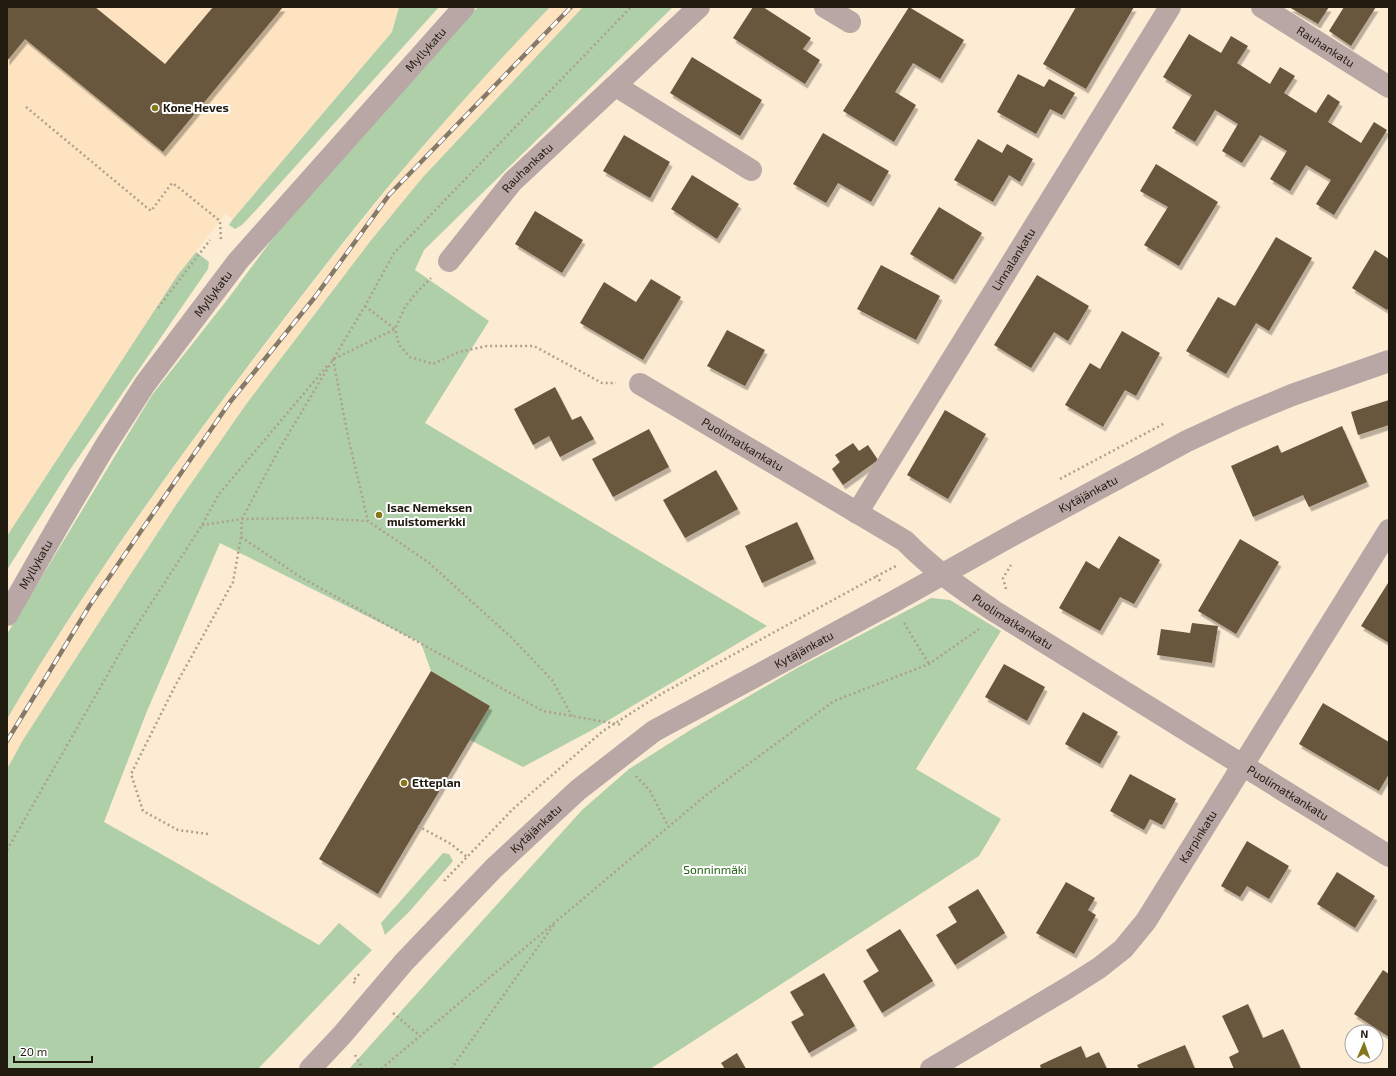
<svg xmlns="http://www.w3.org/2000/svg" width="1396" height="1076" viewBox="0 0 1396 1076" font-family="'Exo 2',sans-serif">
  <defs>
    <filter id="shadow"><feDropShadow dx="2.5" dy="4.5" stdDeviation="0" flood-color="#0004"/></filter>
  </defs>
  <rect width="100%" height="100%" fill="#fdecd4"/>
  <g fill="#fde3c0">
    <path d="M7 7H399L392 32 233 219 225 214 177 276 7 536Z"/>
    <path d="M550 7H583L423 177 372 239 247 403 176 505 98 624 23 740 7 769V719L32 677 94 581 161 484 215 410 337 251 410 162 496 63Z"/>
  </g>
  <g fill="#afcfa9">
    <path d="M399 7H439L257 209 242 225 235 229 229 225 233 219 392 32Z"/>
    <path d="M478 7H550C502 57 456 108 411 160 355 225 303 294 251 362 164 477 80 595 7 719V634L152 395 227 300 282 226 394 95Z"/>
    <path d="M583 7H673L424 250 415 270 489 321 425 423 767 626 592 730 523 767 470 740 490 706 431 671 421 643 220 543 147 711 104 822 170 859 319 945 339 923 372 950 258 1069H7V769L23 740 98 624 176 505 247 403 372 239 423 177Z"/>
    <path d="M196 252 209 262 208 269 69 471 7 570V536L177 276Z"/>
    <path d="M931 598 950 600 1001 631 916 769 1001 819 979 856 650 1069H349L582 810 629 769 692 729 799 667Z"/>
    <path d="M443 853 449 854 453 861 409 912 385 935 381 923Z"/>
  </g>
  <g fill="#68563d" filter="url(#shadow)">
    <path d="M7 7H95L165 64 213 7H283L163 152 25 39 7 61Z"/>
    <path d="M753 7H763L811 38 803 49 820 60 805 84 733 38Z"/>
    <path d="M909 7 964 40 940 79 913 63 895 92 916 105 894 142 843 111Z"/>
    <path d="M1076 7H1134L1086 89 1043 64Z"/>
    <path d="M1289 7H1329L1318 24Z"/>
    <path d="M1344 7H1376L1351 46 1329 31Z"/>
    <path d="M1189 34 1221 53 1231 36 1248 46 1237 63 1270 84 1280 67 1295 76 1284 93 1316 113 1328 94 1340 102 1328 122 1361 143 1374 122 1387 130 1334 215 1316 204 1331 180 1306 165 1290 191 1270 179 1287 151 1260 135 1242 163 1222 151 1238 124 1215 110 1195 142 1172 128 1192 95 1163 77Z"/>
    <path d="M692 57 762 100 740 136 670 93Z"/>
    <path d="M1018 74 1044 87 1049 79 1075 93 1062 115 1050 109 1036 134 997 112Z"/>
    <path d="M823 133 889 171 871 202 838 183 826 203 793 184Z"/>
    <path d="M624 135 670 162 650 198 603 171Z"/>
    <path d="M978 139 1002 153 1007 144 1033 159 1020 182 1009 175 993 202 954 180Z"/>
    <path d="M1156 164 1218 202 1179 266 1144 245 1168 207 1140 191Z"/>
    <path d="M692 175 739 204 717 239 671 209Z"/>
    <path d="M939 207 982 233 953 280 910 254Z"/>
    <path d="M535 211 583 240 562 273 515 244Z"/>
    <path d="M1276 237 1312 258 1269 331 1256 323 1226 374 1186 351 1218 297 1235 306Z"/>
    <path d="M1375 250 1389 259V307L1387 310 1352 288Z"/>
    <path d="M881 265 940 296 916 340 857 309Z"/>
    <path d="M1037 275 1089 306 1068 341 1054 332 1031 368 994 345Z"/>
    <path d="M651 279 681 297 643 360 580 323 604 282 636 302Z"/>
    <path d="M727 330 765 350 745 386 707 366Z"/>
    <path d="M1122 331 1160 353 1136 396 1125 390 1103 427 1065 405 1090 363 1100 369Z"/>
    <path d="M555 387 572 420 581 416 594 439 560 457 549 436 533 445 514 409Z"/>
    <path d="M1389 400V425L1358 435 1351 412Z"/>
    <path d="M945 410 986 434 948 499 907 475Z"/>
    <path d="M1342 426 1367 482 1309 507 1303 495 1253 517 1231 466 1278 445 1281 453Z"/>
    <path d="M649 429 669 467 613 497 592 459Z"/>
    <path d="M853 443 859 451 868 445 878 460 843 485 832 469 840 462 835 455Z"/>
    <path d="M716 470 738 509 685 538 663 500Z"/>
    <path d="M797 522 814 559 762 583 745 546Z"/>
    <path d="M1119 536 1160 560 1134 604 1120 597 1100 631 1059 608 1086 561 1099 569Z"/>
    <path d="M1240 539 1279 562 1236 634 1198 611Z"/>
    <path d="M1388 583 1389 584V643L1361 626Z"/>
    <path d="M1192 623 1218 626 1212 663 1157 655 1161 629 1190 633Z"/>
    <path d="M1004 664 1045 687 1027 721 985 697Z"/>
    <path d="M431 671 490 706 378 894 319 859Z"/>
    <path d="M1323 703 1389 742V774L1379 791 1299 744Z"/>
    <path d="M1083 712 1118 732 1100 764 1065 744Z"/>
    <path d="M1130 774 1176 799 1162 825 1150 819 1144 830 1110 811Z"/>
    <path d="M1247 841 1289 866 1269 899 1247 886 1240 897 1221 886Z"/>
    <path d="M1337 872 1375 896 1355 928 1317 904Z"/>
    <path d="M1066 882 1095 898 1088 910 1096 915 1074 954 1036 933Z"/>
    <path d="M978 889 1005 933 955 965 936 935 957 922 948 907Z"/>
    <path d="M900 929 933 981 882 1013 863 981 879 971 866 950Z"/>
    <path d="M1383 970 1389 974V1037L1354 1014Z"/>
    <path d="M824 973 855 1026 809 1053 791 1022 804 1015 790 992Z"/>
    <path d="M1248 1004 1263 1038 1283 1029 1301 1069H1234L1229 1057 1239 1052 1222 1016Z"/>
    <path d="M1185 1045 1195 1069H1139L1137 1065Z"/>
    <path d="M1081 1046 1086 1058 1099 1052 1107 1069H1041L1040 1065Z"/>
    <path d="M737 1053 746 1069H725L721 1063Z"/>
  </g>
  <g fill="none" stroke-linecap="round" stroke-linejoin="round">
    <g stroke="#ada08d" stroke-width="2.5" stroke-dasharray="2 3" stroke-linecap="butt">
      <path d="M26 107 151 211 172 183 178 187 220 221 221 242"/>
      <path d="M365 306 395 329 399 345 410 357 433 364 459 352 487 346H534L602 383H616"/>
      <path d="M158 308 210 240"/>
      <path d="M333 359 348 437 368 521"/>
      <path d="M334 359 395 329 405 307 417 292 431 278"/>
      <path d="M1060 479 1165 423"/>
      <path d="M202 525 242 519 313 518 368 521 428 562 512 638 552 680 572 716"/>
      <path d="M241 537 302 578 543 711 623 725"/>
      <path d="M880 581 877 576 896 566"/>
      <path d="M1006 589 1003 578 1011 565"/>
      <path d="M904 623 929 664"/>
      <path d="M636 776 650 791 668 826"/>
      <path d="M418 826 451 844 467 857"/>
      <path d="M208 834 178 830 143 811 131 774 174 688 233 582 241 537 242 519 277 453 365 306 394 253 631 7"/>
      <path d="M7 850 128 639 202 525 219 494 328 365"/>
      <path d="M444 881 514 808 603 731 661 694 877 576"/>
      <path d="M355 983 353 981 360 973"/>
      <path d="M393 1013 420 1036"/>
      <path d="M355 1055 363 1069"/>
      <path d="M381 1069 705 796 834 701 929 664 979 629"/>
      <path d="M451 1069 555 923"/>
    </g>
    <g stroke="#b8a7a4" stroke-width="22">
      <path d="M825 7 850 22"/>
      <path id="s1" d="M1262 7 1389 87"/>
      <path d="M616 86 751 170"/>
      <path id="s2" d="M449 261 512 182 699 7"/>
      <path id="s3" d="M640 384 905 541C932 569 962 589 994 611L1389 856"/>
      <path id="s4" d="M857 513 1170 7"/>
      <path id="s5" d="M7 615 62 519 104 448 145 384 238 261 464 7"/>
      <path id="s6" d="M931 1069 1069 987 1099 968 1123 949 1146 921 1389 530"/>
    </g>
    <path stroke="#b8a7a4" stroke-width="22" id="s7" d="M310 1069 342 1035 404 962 494 868 578 790 654 731 893 602 1011 536 1187 441 1239 417 1292 395 1389 361"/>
    <defs>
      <path id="rail" d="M7 741 90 605 230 402 315 297 389 195 571 7"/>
    </defs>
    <use href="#rail" stroke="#857a69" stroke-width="4.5"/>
    <use href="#rail" stroke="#fff" stroke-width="3" stroke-dasharray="9" stroke-linecap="butt"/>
  </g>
  <g fill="#85771a" stroke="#fff" stroke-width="1.5">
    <circle cx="155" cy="108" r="4"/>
    <circle cx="379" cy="515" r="4"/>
    <circle cx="404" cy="783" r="4"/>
  </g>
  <g text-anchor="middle" stroke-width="4" stroke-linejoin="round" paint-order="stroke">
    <g font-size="12" fill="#211a0f" stroke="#fff">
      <text dy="4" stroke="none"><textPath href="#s1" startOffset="75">Rauhankatu</textPath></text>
      <text dy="4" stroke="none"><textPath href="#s5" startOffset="706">Myllykatu</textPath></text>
      <text dy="4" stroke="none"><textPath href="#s2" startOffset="122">Rauhankatu</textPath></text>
      <text dy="4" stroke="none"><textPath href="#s4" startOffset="298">Linnalankatu</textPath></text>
      <text dy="4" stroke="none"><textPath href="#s5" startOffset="382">Myllykatu</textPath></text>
      <text dy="4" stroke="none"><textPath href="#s3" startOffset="119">Puolimatkankatu</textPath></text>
      <text dy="4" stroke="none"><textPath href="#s7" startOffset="978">Kytäjänkatu</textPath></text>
      <text dy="4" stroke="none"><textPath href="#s5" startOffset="58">Myllykatu</textPath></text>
      <text dy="4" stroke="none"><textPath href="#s3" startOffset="443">Puolimatkankatu</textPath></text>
      <text dy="4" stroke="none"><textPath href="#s7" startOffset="654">Kytäjänkatu</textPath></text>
      <text dy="4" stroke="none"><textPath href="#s3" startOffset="767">Puolimatkankatu</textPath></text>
      <text dy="4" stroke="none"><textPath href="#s7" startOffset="330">Kytäjänkatu</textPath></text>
      <text dy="4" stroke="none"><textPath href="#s6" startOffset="362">Karpinkatu</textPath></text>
    </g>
    <g font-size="12" font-weight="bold" fill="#211a0f" stroke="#fff" text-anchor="start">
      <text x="163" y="112">Kone Heves</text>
      <text x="387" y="512">Isac Nemeksen<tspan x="387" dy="14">muistomerkki</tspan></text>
      <text x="412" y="787">Etteplan</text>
    </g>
    <g font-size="12" fill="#236516" stroke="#fff">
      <text x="715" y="874">Sonninmäki</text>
    </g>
  </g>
  <rect width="1396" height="1076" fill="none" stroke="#211a0f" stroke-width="16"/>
  <g transform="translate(1364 1044) rotate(2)"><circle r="19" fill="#ffffff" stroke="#a6a39f"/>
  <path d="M0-3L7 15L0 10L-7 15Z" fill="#85771a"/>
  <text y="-6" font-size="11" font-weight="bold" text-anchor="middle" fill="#211a0f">N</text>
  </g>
  <path d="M14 1056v6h78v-6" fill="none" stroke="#211a0f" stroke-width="2"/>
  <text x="20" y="1056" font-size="12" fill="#211a0f" stroke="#ffffff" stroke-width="3" paint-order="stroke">20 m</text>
</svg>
